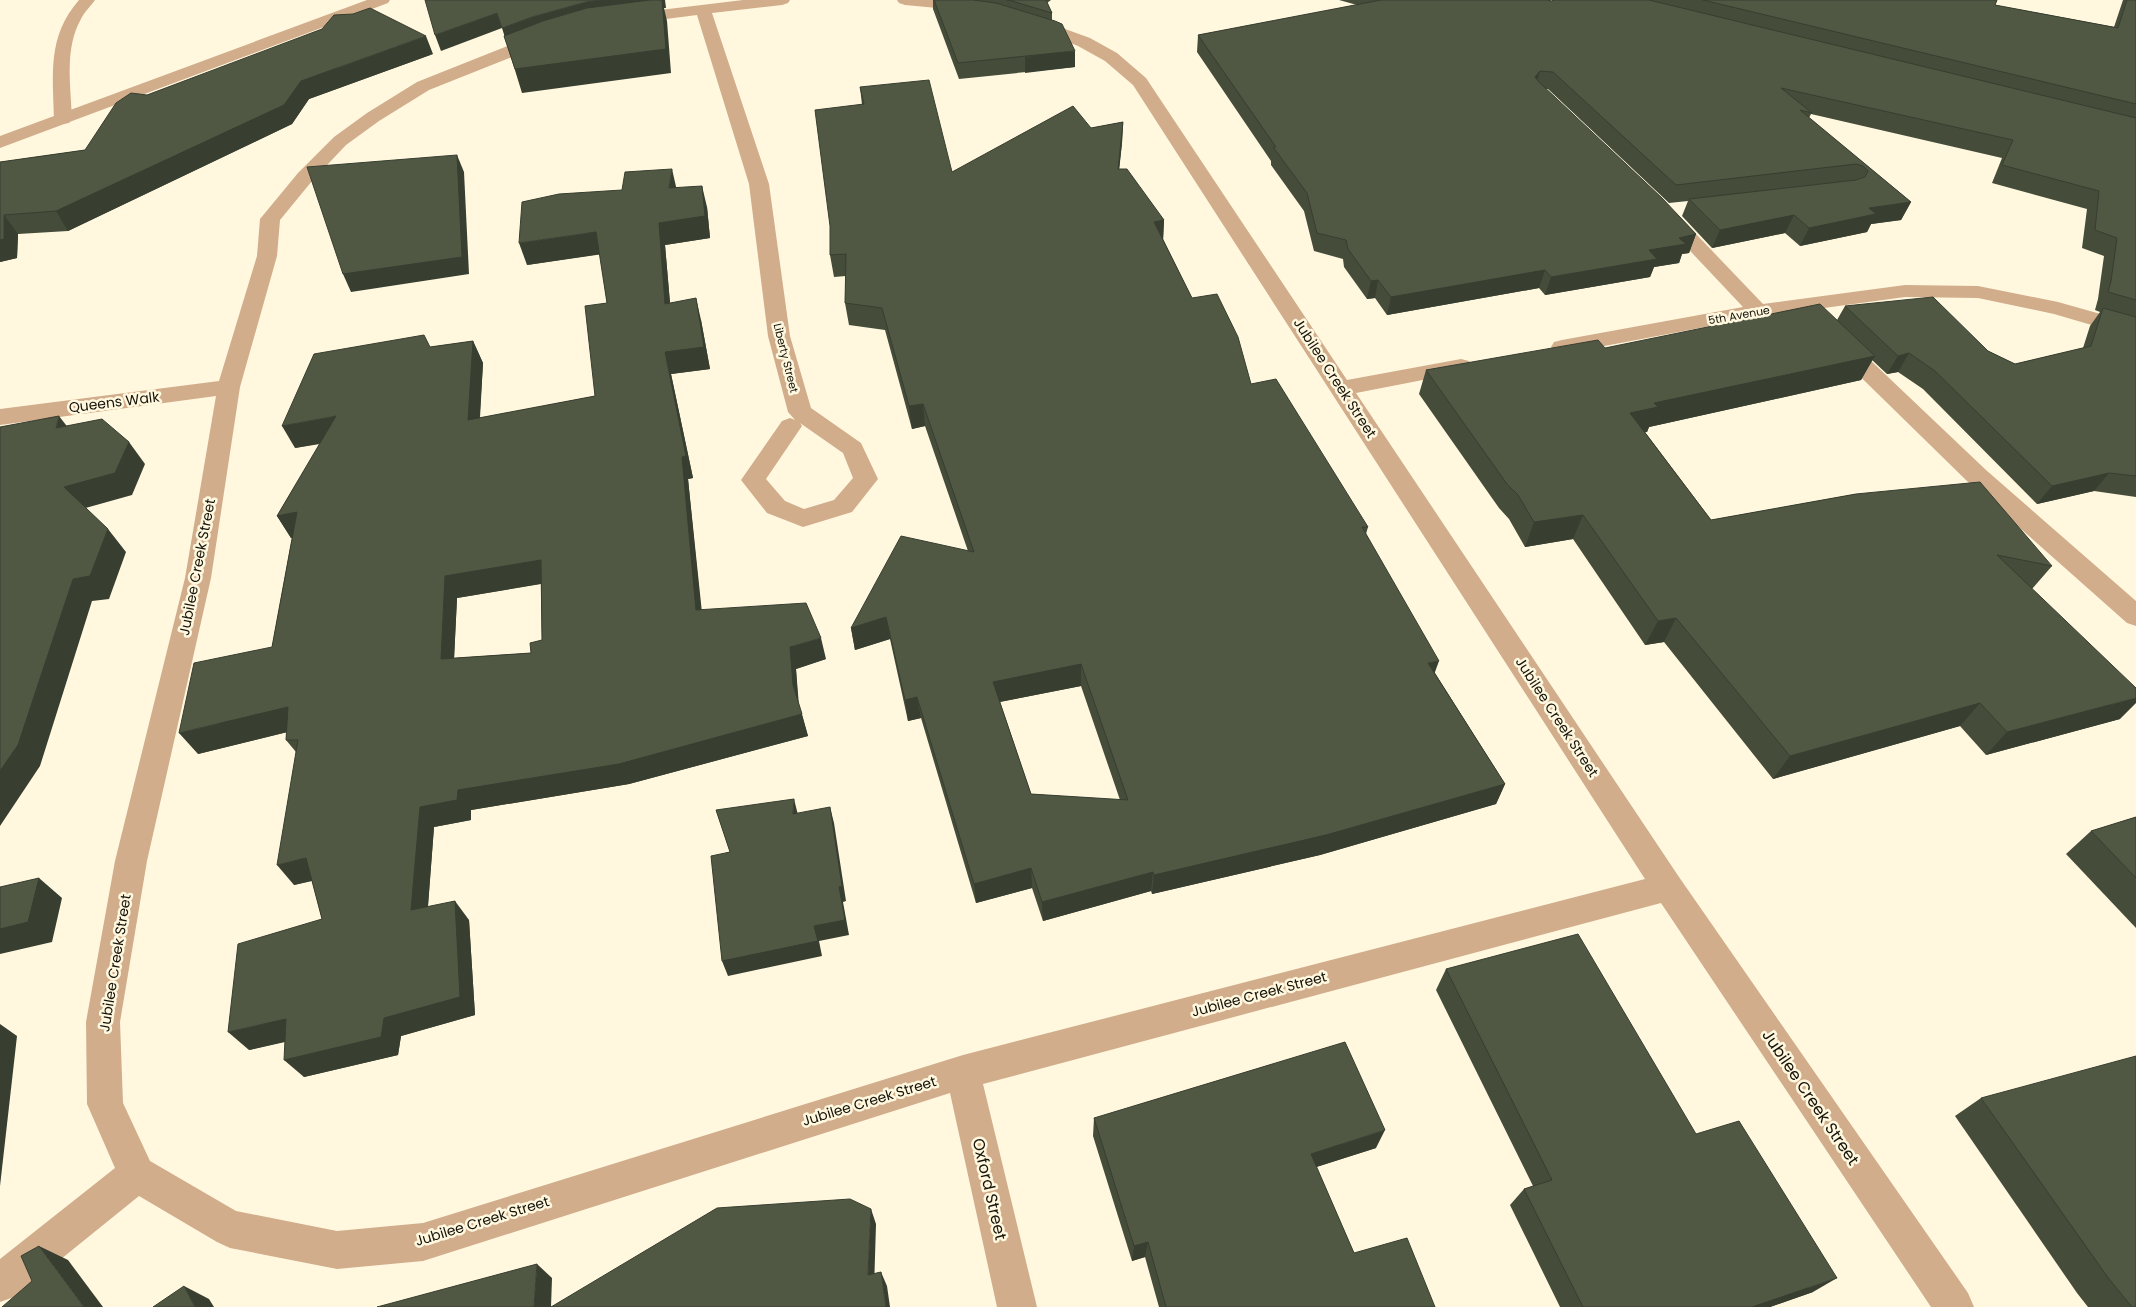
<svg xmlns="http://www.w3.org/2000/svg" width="2136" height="1307" viewBox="0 0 2136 1307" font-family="Poppins,sans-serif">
  <rect width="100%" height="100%" fill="#fff8df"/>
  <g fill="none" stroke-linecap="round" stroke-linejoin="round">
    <path fill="#d1ad8b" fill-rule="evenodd" d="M79 0H95C91 6 84 12 81 19 64 49 71 86 72 119L69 123 63 124 57 123 54 119C53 73 47 37 79 0Z"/>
    <g fill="#d1ad8b" fill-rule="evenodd">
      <path d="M367 0H390L388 3 0 148V136Z"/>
      <path d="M743 0H790L788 3 782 5 712 13 769 184 790 336 811 408 861 443 878 479 852 512 803 527 767 513 741 480 782 421 790 418 795 420 788 412 768 336 749 184 697 15 627 24 621 22 619 19 621 16 627 14ZM800 423 843 453 853 478 834 500 804 509 785 501 766 479 802 426Z"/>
      <path d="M897 0H956L975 3 977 6 975 9 969 11 905 5 899 3Z"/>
      <path d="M1032 17 1090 38 1117 53 1146 78 1347 380 1461 359 1469 361 1472 366 1469 371 1356 393 1679 877 1968 1293 1974 1307H1931L1661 903 983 1084 1037 1307H997L950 1093 423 1261 337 1269 230 1248 217 1242 139 1196 14 1297 0 1302V1259L115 1168 87 1104 86 1022 115 861 185 578 216 396 0 425V409L219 381 257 256 260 219 298 173 334 137 367 113 417 82 538 34H550L552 38 550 42 429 90 379 121 346 145 312 181 280 220 277 256 240 387 211 578 147 861 120 1022 123 1103 150 1161 236 1211 337 1231 423 1223 963 1055 1645 879 1133 85 1105 61 1078 46 1026 25 1024 22 1026 19Z"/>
      <path d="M1668 210 1675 212 1763 304 1905 285 1978 286 2058 302 2136 324V338L2054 314 1978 298 1905 297 1758 317 1562 354 1554 352 1551 347 1554 342 1562 340 1743 307 1661 220 1658 216 1661 212Z"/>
      <path d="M1840 337 1848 339 1986 470 2136 601V626L2127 623 1968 482 1832 349 1829 344 1832 339Z"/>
    </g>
  </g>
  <g fill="#454c3a" fill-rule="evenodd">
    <path d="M933 0H1051L1047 3 1052 13V20L1075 67 959 79 933 9Z"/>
    <path d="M1339 0H1547L1552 1 1553 0H1997L1995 5 2114 27 2123 0H2136V497L2094 491 2037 504 1923 389 1898 372 1887 374 1872 360 1861 380 1649 427 1647 432H1645L1711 520 1856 494 2052 566 2032 589 2120 719 1986 755 1960 726 1773 779 1664 642 1645 645 1573 539 1525 547 1509 519 1499 508 1419 394 1426 370 1837 320 1845 306 1988 351 2015 364 2083 348 2090 326 2100 312 2095 310 2098 299 2104 256 2082 248 2087 209 1992 183 2002 158 1811 114 1809 118 1911 202 1901 220 1871 224 1867 232 1800 246 1785 233 1712 248 1682 216 1688 201 1669 203 1548 89H1545L1696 234 1689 253 1682 254 1679 263 1654 267 1650 277 1545 295 1539 288 1387 315 1375 298 1367 299 1344 267 1343 259 1314 251 1304 211 1271 165V161L1197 52 1198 35 1357 5Z"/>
    <path d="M433 54 309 99 292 124 68 231 18 234 17 258 0 262V162L85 150 147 95Z"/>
    <path d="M860 87 952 172 1091 128 1123 122 1122 143 1119 169 1164 220 1163 239 1192 298 1251 384 1368 527 1366 534 1435 673 1505 784 1496 804 1320 855 1152 894 1151 891 1043 921 1032 888 976 903 921 718 908 721 890 639 855 650 851 628 968 551 925 426 912 429 885 330 849 325 845 303 846 276 834 277 830 255 862 105ZM1081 686 1120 800 1031 794 1000 702Z"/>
    <path d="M676 187 707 207 710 238 665 245 670 303 701 320 710 369 671 374 693 478 688 479 701 610 826 659 796 669 798 702 808 736 629 784 471 810V820L434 827 428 907 469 920 475 1015 401 1036 398 1055 304 1077 285 1042 249 1050 322 919 312 881 294 885 296 752 286 740 287 732 198 754 272 647 292 538H291L277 516 320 444 295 448 430 347 473 341 483 363 480 418 595 396 607 303 600 254 527 265ZM541 584 542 640 531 653 454 658 457 598Z"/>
    <path d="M2136 817V928L2066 854 2091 831Z"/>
    <path d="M1446 969 1813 1292 1770 1307H1560L1510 1205 1524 1189 1533 1186 1436 990Z"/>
    <path d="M1981 1098 2136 1307H2088L2077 1293 1955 1116Z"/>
    <path d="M1094 1118 1376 1148 1316 1167 1354 1253 1435 1307H1159L1145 1257 1132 1261 1093 1136Z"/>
  </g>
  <g fill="#383e30">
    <path d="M601 0H665L666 8H664L667 21 671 73 522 93 502 28 532 17 586 2Z"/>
    <path d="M497 13 502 28 441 51 435 35Z"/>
    <path d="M426 36 433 54 309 99 292 124 68 231 56 211 301 81Z"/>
    <path d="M1075 51V67L1025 73V57Z"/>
    <path d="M1540 71 1535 88V77Z"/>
    <path d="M1123 122 1122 143 1117 190 1118 169Z"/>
    <path d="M457 155 464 172 469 274 351 292 343 274Z"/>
    <path d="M672 169 677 191 669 188Z"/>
    <path d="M702 186 707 207 710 238 665 245 672 326 665 304 659 223Z"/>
    <path d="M1911 202 1901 220 1871 224 1867 232 1800 246 1809 228 1869 208Z"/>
    <path d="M4 215 18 234 17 258 0 262V240Z"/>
    <path d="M1794 215 1785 233 1712 248 1720 230Z"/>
    <path d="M1164 220 1163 242 1154 222Z"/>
    <path d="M596 232 603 254 527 265 519 243Z"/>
    <path d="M1696 234 1689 253 1682 254 1679 263 1654 267 1650 277 1545 295 1551 277 1649 250 1679 238Z"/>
    <path d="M1545 270 1539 288 1387 315 1391 297Z"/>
    <path d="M1378 280 1375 298 1367 299 1371 281Z"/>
    <path d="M696 298 701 320 710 369 671 374 693 478 688 479 704 632 696 610 665 352Z"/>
    <path d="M473 341 483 363 478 443 468 420Z"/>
    <path d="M1909 353 1898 372 1887 374 1898 356Z"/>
    <path d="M1875 356 1861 380 1649 427 1647 432 1619 437 1630 413 1654 403Z"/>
    <path d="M923 404 925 426 912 429 909 406Z"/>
    <path d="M59 416 76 438 56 428Z"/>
    <path d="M336 416 348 438 295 448 282 426Z"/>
    <path d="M129 442 145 464 132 495 82 509 64 487Z"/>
    <path d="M2109 473 2094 491 2037 504 2052 486Z"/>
    <path d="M297 512 311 534 291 538 277 516Z"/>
    <path d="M1583 515 1573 539 1525 547 1534 522Z"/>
    <path d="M108 529 126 552 109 599 92 601 40 766 0 826V771L73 579Z"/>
    <path d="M541 560 551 582 457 598 453 681 441 659 445 576Z"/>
    <path d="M886 617 890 639 855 650 851 628Z"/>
    <path d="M1676 618 1664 642 1645 645 1658 621Z"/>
    <path d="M821 638 826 659 796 669 799 706 793 685 790 647Z"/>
    <path d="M1439 661 1431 683 1428 663Z"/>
    <path d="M1081 664V686L994 703 993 682Z"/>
    <path d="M917 697 921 718 908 721 905 700Z"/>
    <path d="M2136 698V703L2120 719 1986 755 2007 732Z"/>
    <path d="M1980 703 1960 726 1773 779 1790 756Z"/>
    <path d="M288 707 304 728 198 754 179 733Z"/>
    <path d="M802 714 808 736 629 784 471 810V820L434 827 426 930 411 910 420 807 458 790Z"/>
    <path d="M1505 784 1496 804 1320 855 1152 894 1154 875Z"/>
    <path d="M794 799 798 815 793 814Z"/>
    <path d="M830 807 834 823 846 901 843 902 849 935 819 941 822 956 728 976 722 961 814 926 839 887Z"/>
    <path d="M306 858 323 878 294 885 277 865Z"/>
    <path d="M1031 868 1032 888 976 903 974 884Z"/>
    <path d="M1153 872 1151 891 1043 921 1042 902Z"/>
    <path d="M39 878 62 898 52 942 0 954V929Z"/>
    <path d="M455 901 469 920 475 1015 401 1036 398 1055 304 1077 284 1060 384 1018Z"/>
    <path d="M286 1019 305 1037 249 1050 228 1032Z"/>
    <path d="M0 1024 17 1036 0 1186Z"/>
    <path d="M1385 1130 1376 1148 1304 1171 1311 1154Z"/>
    <path d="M871 1209 876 1224 874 1289 868 1275Z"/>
    <path d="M1148 1242 1145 1257 1132 1261 1134 1246Z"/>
    <path d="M39 1246 68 1260 103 1307H84Z"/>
    <path d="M537 1264 552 1278 551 1307H534Z"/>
    <path d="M881 1272 887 1286 890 1307H886Z"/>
    <path d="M1837 1278 1813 1292 1770 1307H1752Z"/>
    <path d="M184 1286 209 1299 214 1307H195Z"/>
  </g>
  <g fill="#505844" stroke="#383e30" fill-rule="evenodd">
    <path d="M425 0H601L586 2 532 17 502 28 497 13 435 35Z"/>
    <path d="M650 0H662L666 49 515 69 504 36 543 21 587 8Z"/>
    <path d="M934 0H973L996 3 1055 21 1062 24 1075 51 958 63Z"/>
    <path d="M1007 0H1046L1052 13 1012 1Z"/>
    <path d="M1381 0H1547L1552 1 1553 0H1649L2136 118V300L2108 292 2111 281 2117 238 2095 230 2099 191 2002 165 2013 140 1781 88 1812 113 1800 110 1911 202 1869 208 1876 214 1809 228 1794 215 1720 230 1689 199 1856 180 1865 177 1868 171 1863 166 1856 164 1676 185 1553 72 1540 71 1535 77 1539 82 1662 198 1696 234 1679 238 1686 244 1649 250 1657 259 1551 277 1545 270 1391 297 1378 280 1371 281 1348 249 1346 240 1317 233 1307 193 1273 147H1276L1198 35Z"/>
    <path d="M1703 0H1997L1995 5 2118 28 2127 0H2136V104Z"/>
    <path d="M370 8 426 36 301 81 284 105 56 211 4 215V239L0 240V162L85 150 116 103 131 93 147 95 322 29 334 15 353 14Z"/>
    <path d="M929 80 952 172 1073 106 1091 128 1123 122 1118 169H1127L1164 220 1154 222 1192 298 1217 294 1238 337 1251 384 1276 379 1368 527H1362L1439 661 1428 663 1505 784 1326 835 1154 875 1153 872 1042 902 1031 868 974 884 917 697 905 700 886 617 851 628 901 536 974 552 923 404 909 406 882 308 845 303 846 254 830 255V226L815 110 864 104 860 87ZM1081 664 1128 800 1031 794 993 682Z"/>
    <path d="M457 155 462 257 343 274 307 167Z"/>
    <path d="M672 169 669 188 702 186 705 216 659 223 665 304 696 298 704 347 665 352 686 456 682 457 696 610 806 603 821 638 790 647 793 685 802 714 619 764 458 790 457 800 420 807 411 910 455 901 460 997 384 1018 381 1037 284 1060 286 1019 228 1032 238 944 322 919 306 858 277 865 298 740H286L288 707 179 733 194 663 272 647 297 512 277 516 336 416 282 426 314 354 424 335 430 347 473 341 468 420 595 396 585 306 607 303 596 232 519 243 522 202 559 194 622 190 625 172ZM541 560 542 640 530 643 531 653 441 659 445 576Z"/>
    <path d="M1933 297 1988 351 2015 364 2091 346 2103 308 2136 317V476L2109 473 2052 486 1935 371 1909 353 1898 356 1845 306Z"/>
    <path d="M1820 304 1875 356 1654 403 1658 407 1630 413 1711 520 1856 494 1980 482 2052 566 1997 555 2136 688V698L2007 732 1980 703 1790 756 1676 618 1658 621 1583 515 1534 522 1518 495 1507 484 1426 370 1598 340 1605 348Z"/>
    <path d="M59 416 56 428 102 419 129 442 115 473 64 487 108 529 90 576 73 579 18 745 0 771V427Z"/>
    <path d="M794 799 793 814 830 807 842 886 839 887 845 920 814 926 818 941 722 961 711 856 730 852 716 810Z"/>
    <path d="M2136 817V878L2091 831Z"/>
    <path d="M39 878 28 922 0 929V887Z"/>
    <path d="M1578 934 1696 1134 1739 1121 1837 1278 1752 1307H1583L1524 1189 1552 1180 1446 969Z"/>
    <path d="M1345 1042 1385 1130 1311 1154 1354 1253 1407 1238 1435 1307H1166L1148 1242 1134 1246 1094 1118Z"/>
    <path d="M2136 1056V1307H2132L2109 1279 1981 1098Z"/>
    <path d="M850 1199 871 1209 868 1275 881 1272 886 1307H551L717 1208Z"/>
    <path d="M39 1246 84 1307H2L32 1281 21 1256Z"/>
    <path d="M537 1264 534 1307H377Z"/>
    <path d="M184 1286 195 1307H153Z"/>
  </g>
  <g text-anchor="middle" stroke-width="5" stroke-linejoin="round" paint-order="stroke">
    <g font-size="11" fill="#141209" stroke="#fff8df">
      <text transform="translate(1739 315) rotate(-10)" y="4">5th Avenue</text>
      <text transform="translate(786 358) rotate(76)" y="4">Liberty Street</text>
    </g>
    <g font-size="14" fill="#141209" stroke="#fff8df">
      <text transform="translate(1335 378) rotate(57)" y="5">Jubilee Creek Street</text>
      <text transform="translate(114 402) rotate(-7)" y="5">Queens Walk</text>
      <text transform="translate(197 567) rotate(-79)" y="5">Jubilee Creek Street</text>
      <text transform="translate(1557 717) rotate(57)" y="5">Jubilee Creek Street</text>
      <text transform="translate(115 963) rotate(-81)" y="5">Jubilee Creek Street</text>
      <text transform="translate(1259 994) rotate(-15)" y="5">Jubilee Creek Street</text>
      <text transform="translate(869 1101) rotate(-17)" y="5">Jubilee Creek Street</text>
      <text transform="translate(482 1221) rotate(-17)" y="5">Jubilee Creek Street</text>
    </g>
    <g font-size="16" fill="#141209" stroke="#fff8df">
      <text transform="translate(1811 1097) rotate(56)" y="6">Jubilee Creek Street</text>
      <text transform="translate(990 1189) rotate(77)" y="6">Oxford Street</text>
    </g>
  </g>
</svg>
